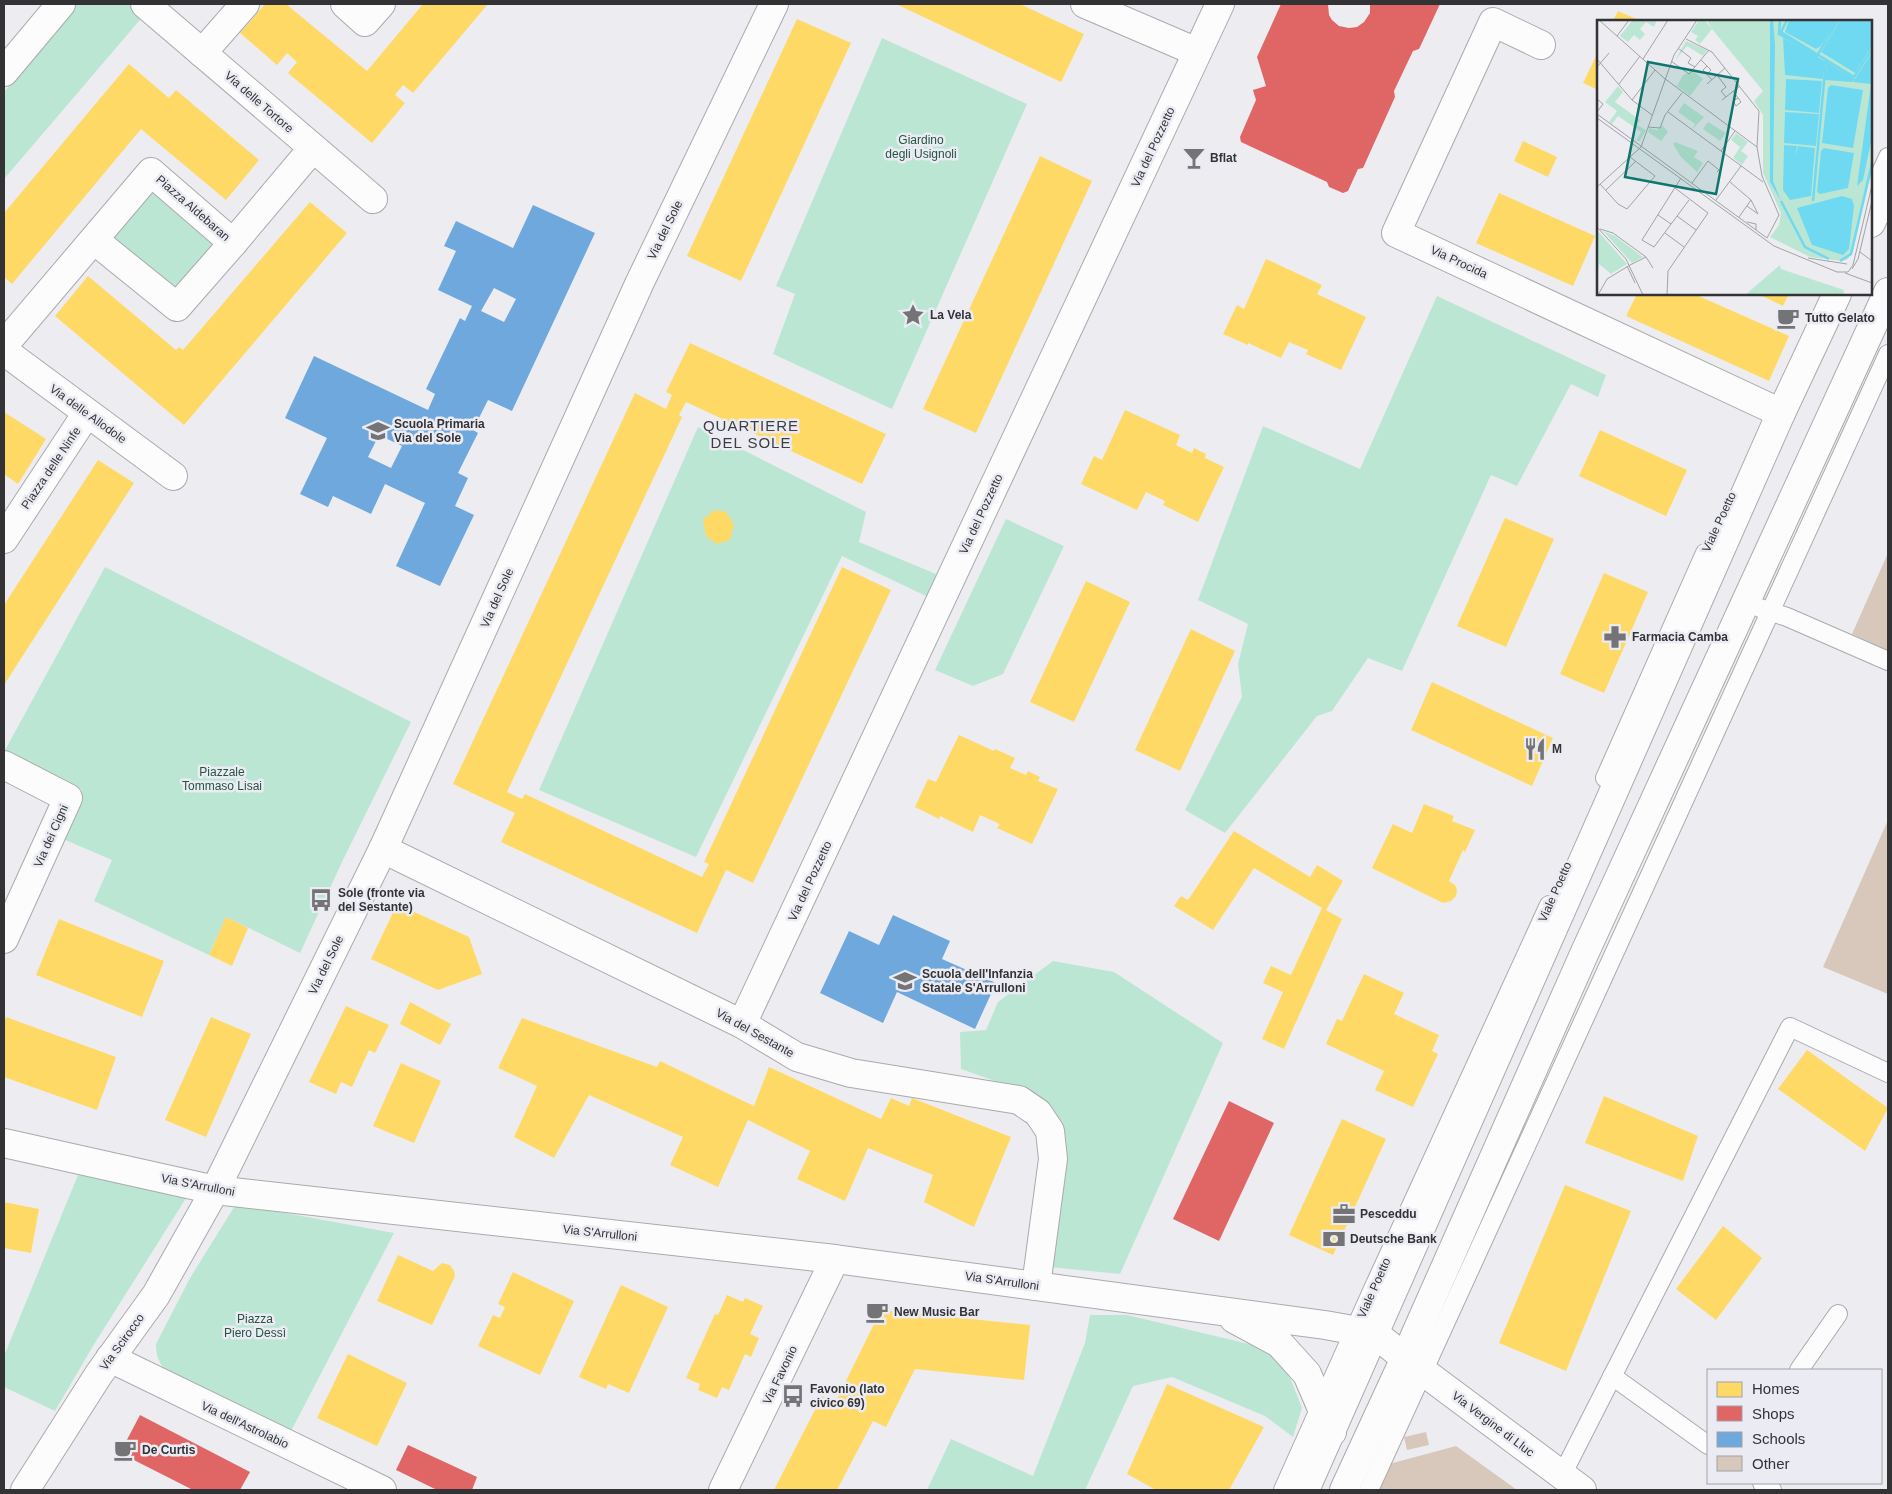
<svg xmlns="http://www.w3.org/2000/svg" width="1892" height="1494" viewBox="0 0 1892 1494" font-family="Arial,sans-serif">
  <rect width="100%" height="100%" fill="#ededf1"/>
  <g fill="#bce6d4">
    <path d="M77 4H130L145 14 4 179V92Z"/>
    <path d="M882 38 1027 104 892 409 773 354 795 294 776 286Z"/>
    <path d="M152 180 224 245 176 298 103 238Z"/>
    <path d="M1437 296 1606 375 1598 397 1571 384 1517 486 1491 475 1402 671 1368 658 1332 711 1317 716 1225 833 1185 810 1242 697 1238 664 1248 624 1198 600 1263 426 1360 469Z"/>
    <path d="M698 427 866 512 859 542 941 576 930 598 842 556 696 857 539 790Z"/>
    <path d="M1006 519 1064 546 1003 674 973 686 935 670Z"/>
    <path d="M105 567 411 722 342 862 300 953 226 917 209 955 94 901 112 860 63 839 82 790 4 752Z"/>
    <path d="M1053 961 1114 972 1223 1043 1120 1274 1049 1267 1061 1136 1040 1097 961 1069 960 1032 986 1030 998 1002Z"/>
    <path d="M78 1175 188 1195 93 1346 55 1411 4 1387V1356Z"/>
    <path d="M236 1204 394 1233 289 1435 165 1370C158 1361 156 1355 156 1344L190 1278Z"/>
    <path d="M1090 1315H1127L1270 1349 1286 1367 1302 1408 1293 1437 1265 1416 1172 1377 1133 1386 1085 1490H927L951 1439 1033 1476 1085 1343Z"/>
  </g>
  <g fill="#ffd966">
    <path d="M265 4H286L367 71 423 4H488L413 93 403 85 395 95 405 103 372 143 288 73 297 62 287 53 277 65 240 33Z"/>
    <path d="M896 4H1020L1084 34 1061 82Z"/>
    <path d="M1618 11 1641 21H1613Z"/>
    <path d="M797 19 851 43 741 281 687 256Z"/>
    <path d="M1598 52V90L1583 83Z"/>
    <path d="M129 64 169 98 176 90 259 160 226 200 141 129 12 284 4 277V213Z"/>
    <path d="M1523 141 1557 157 1548 177 1514 161Z"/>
    <path d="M1040 156 1092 181 976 433 923 409Z"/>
    <path d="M1499 193 1595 236 1573 286 1476 243Z"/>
    <path d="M310 202 347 233 184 425 55 316 88 276 176 350 179 347 183 350Z"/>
    <path d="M1266 259 1322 285 1317 294 1366 317 1341 370 1306 354 1308 350 1289 342 1281 358 1248 343V345L1223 334 1237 305 1244 309Z"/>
    <path d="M1637 294H1694L1789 336 1769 381 1626 316Z"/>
    <path d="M1758 294H1789L1783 306Z"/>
    <path d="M690 343 886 434 862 484 686 402 679 415 682 417 507 792 522 799 525 794 702 877 709 864 704 862 842 567 891 590 753 883 726 870 697 933 501 842 515 813 453 784 635 393 666 409 672 395 666 392Z"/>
    <path d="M1125 410 1180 435 1176 445 1192 453 1194 448 1206 454 1205 458 1224 467 1198 522 1163 505 1165 501 1146 492 1137 510 1081 484 1094 456 1102 460Z"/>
    <path d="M4 412 46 439 18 484 4 474Z"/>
    <path d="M1600 430 1687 470 1666 516 1579 476Z"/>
    <path d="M98 460 134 483 4 685V605Z"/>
    <path d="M714 510 726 512 734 524 730 540 717 544 706 536 703 520Z"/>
    <path d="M1505 518 1554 539 1506 647 1457 626Z"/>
    <path d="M1604 573 1648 592 1604 693 1560 674Z"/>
    <path d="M1086 581 1130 602 1074 722 1030 702Z"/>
    <path d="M1191 629 1235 651 1180 771 1135 750Z"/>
    <path d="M1432 682 1553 738 1532 786 1411 730Z"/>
    <path d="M959 735 994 751 995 749 1015 758 1010 768 1026 775 1028 771 1040 777 1038 781 1058 789 1032 844 997 828 1000 824 980 815 973 832 940 816 939 819 915 807 928 779 936 782Z"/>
    <path d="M1424 804 1454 816 1452 821 1475 830 1465 852 1463 850 1449 881 1455 885 1457 890 1456 896 1451 901 1443 903 1372 868 1393 824 1412 833Z"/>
    <path d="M1234 831 1310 877 1317 865 1343 881 1326 910 1342 919 1284 1049 1262 1039 1283 992 1263 983 1271 966 1291 975 1322 908 1254 868 1213 930 1174 906 1181 896 1188 900Z"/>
    <path d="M397 904 469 937 482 974 438 990 371 959Z"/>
    <path d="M226 917 248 928 232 966 209 955Z"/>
    <path d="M59 919 164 961 142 1017 36 975Z"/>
    <path d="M1364 974 1404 993 1394 1014 1439 1035 1432 1051 1438 1054 1413 1107 1375 1090 1384 1071 1326 1044 1337 1019 1342 1021Z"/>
    <path d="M410 1002 451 1024 440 1045 400 1024Z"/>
    <path d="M346 1006 389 1025 375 1053 369 1050 352 1087 341 1082 336 1094 309 1082Z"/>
    <path d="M6 1017 116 1057 97 1110 4 1077V1023Z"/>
    <path d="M211 1017 251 1034 206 1137 165 1120Z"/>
    <path d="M522 1018 657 1067 660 1061 754 1106 769 1067 881 1119 891 1098 909 1106 912 1098 1011 1137 974 1227 924 1202 933 1175 868 1148 845 1201 797 1179 810 1151 748 1120 718 1187 670 1165 683 1137 589 1095 554 1158 514 1137 537 1086 498 1068Z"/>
    <path d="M1807 1050 1888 1108 1865 1151 1778 1089Z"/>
    <path d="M401 1063 441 1081 414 1143 373 1126Z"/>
    <path d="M1604 1096 1698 1136 1683 1181 1585 1143Z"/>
    <path d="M1342 1119 1386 1139 1333 1255 1289 1235Z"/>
    <path d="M1565 1185 1631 1211 1566 1371 1499 1343Z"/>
    <path d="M4 1202 39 1209 31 1253 4 1248Z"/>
    <path d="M1723 1226 1762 1258 1716 1320 1676 1289Z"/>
    <path d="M398 1255 433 1271 442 1263 450 1265 454 1271 455 1276 432 1325 377 1301Z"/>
    <path d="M513 1272 574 1301 540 1375 478 1346 493 1315 500 1318 505 1307 498 1304Z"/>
    <path d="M621 1285 668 1307 629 1393 608 1384 606 1389 579 1377Z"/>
    <path d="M727 1295 743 1302 745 1298 763 1306 750 1334 759 1338 751 1357 745 1354 729 1390 722 1387 717 1398 698 1390 700 1384 686 1378 715 1314 718 1315Z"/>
    <path d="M881 1310 1030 1325 1024 1380 915 1369 886 1427 873 1421 837 1490H774L822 1396 835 1403Z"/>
    <path d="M348 1354 407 1383 377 1446 317 1418Z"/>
    <path d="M1167 1384 1264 1427 1229 1490H1156L1127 1474Z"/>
  </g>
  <g fill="#e06666">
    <path d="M1281 4H1328L1329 15 1332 20 1339 26 1349 28 1357 27 1364 22 1370 13V4H1440L1419 49 1413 51 1394 91 1395 97 1363 168 1358 169 1348 191 1343 193 1329 187 1327 182 1241 142 1240 137 1256 100 1253 90 1266 86 1257 57Z"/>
    <path d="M1229 1101 1274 1123 1219 1241 1173 1219Z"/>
    <path d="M140 1415 250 1472 240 1490H193L120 1453Z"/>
    <path d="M408 1445 477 1477 472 1490H437L396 1470Z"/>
  </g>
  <g fill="#6fa8dc" fill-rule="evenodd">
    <path d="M533 205 595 233 512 411 488 400 473 430 478 433 458 473 468 478 455 506 474 515 440 586 396 566 425 503 385 484 371 514 333 496 328 507 300 494 327 438 285 418 314 356 428 410 435 394 426 389 460 318 465 321 472 306 438 290 456 251 444 246 456 221 513 248ZM494 288 516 299 504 322 481 311ZM379 435 402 446 391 468 368 457Z"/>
    <path d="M893 915 950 941 942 959 996 983 975 1029 897 992 883 1023 820 993 849 931 879 945Z"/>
  </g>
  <g fill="#d7c8bb">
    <path d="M1888 553V651L1852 634Z"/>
    <path d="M1888 820V994L1823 967Z"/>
    <path d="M1426 1432 1429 1445 1407 1450 1404 1437Z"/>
    <path d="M1456 1446 1517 1490H1378L1389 1464Z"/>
  </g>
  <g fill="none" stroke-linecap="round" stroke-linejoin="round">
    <defs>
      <g id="lane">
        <path d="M1871 194 1888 157"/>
        <path d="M1760 608 1787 617 1888 661"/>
        <path d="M1605 778 1705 553"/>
        <path d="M1799 1370 1838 1314"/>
        <path d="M1612 1376 1708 1445"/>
        <path d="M1562 1475 1790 1027 1888 1073"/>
        <path d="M1762 1483 1772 1490"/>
        <path d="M1283 1490 1372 1291 1549 905"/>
        <path d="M1369 1490 1888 354"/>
      </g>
      <g id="street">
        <path d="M145 4 373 199"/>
        <path d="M345 4 365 22 381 4"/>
        <path d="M1085 4 1197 52"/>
        <path d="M1541 45 1493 22 1396 233 1781 413"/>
        <path d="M202 53 245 4"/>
        <path d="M4 72 61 4"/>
        <path d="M94 240 177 307 233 243"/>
        <path d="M4 345 151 172 233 243 313 148"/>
        <path d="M4 351 173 476"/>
        <path d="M4 539 87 413"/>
        <path d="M4 765 68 798 4 939"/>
        <path d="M383 849 742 1024 797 1057 851 1073 1019 1100 1038 1113 1050 1131 1053 1159 1036 1286"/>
        <path d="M742 1024 1220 4"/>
        <path d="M4 1143 215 1190 835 1259 1325 1325 1375 1334 1405 1358"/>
        <path d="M1234 1319 1279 1343 1307 1374 1332 1432"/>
        <path d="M110 1358 382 1490"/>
        <path d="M25 1490 99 1374 156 1295 215 1190 383 849 640 282 774 4"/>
        <path d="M723 1490 835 1259"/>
      </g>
      <g id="secondary">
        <path d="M1871 223 1888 186"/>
        <path d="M1405 1358 1582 1490"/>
        <path d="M1305 1490 1781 413 1837 294"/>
        <path d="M1344 1490 1405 1358 1585 952 1888 292"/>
      </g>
    </defs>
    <use href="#lane" stroke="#aaaaad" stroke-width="20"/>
    <use href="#street" stroke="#aaaaad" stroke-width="30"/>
    <use href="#secondary" stroke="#aaaaad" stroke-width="30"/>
    <use href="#lane" stroke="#fcfcfd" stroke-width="18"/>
    <use href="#street" stroke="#fcfcfd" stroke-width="28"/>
    <use href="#secondary" stroke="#fcfcfd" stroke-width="28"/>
  </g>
  <defs>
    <symbol id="bar-bare" viewBox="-9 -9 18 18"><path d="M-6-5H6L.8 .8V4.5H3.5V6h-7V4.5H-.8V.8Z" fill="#747477" stroke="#ebebf3" stroke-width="2.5" paint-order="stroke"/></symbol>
    <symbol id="sight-bare" viewBox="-9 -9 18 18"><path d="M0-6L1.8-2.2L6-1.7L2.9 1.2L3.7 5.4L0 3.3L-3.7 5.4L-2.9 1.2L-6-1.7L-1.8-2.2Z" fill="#747477" stroke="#ebebf3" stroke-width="2.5" paint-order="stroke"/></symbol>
    <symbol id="cafe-bare" viewBox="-9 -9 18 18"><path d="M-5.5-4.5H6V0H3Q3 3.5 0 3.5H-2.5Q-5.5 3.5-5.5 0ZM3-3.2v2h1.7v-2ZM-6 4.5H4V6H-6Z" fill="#747477" stroke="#ebebf3" stroke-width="2.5" paint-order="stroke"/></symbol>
    <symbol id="school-bare" viewBox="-9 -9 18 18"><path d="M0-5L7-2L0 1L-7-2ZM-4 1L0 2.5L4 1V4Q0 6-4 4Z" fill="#747477" stroke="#ebebf3" stroke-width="2.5" paint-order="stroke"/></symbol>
    <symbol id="pharmacy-bare" viewBox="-9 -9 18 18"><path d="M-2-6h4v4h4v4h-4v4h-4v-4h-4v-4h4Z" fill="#747477" stroke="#ebebf3" stroke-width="2.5" paint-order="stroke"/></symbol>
    <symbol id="restaurant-bare" viewBox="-9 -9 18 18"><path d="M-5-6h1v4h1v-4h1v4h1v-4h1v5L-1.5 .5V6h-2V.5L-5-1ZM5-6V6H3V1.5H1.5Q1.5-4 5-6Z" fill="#747477" stroke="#ebebf3" stroke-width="2.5" paint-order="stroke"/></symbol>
    <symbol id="bus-bare" viewBox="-9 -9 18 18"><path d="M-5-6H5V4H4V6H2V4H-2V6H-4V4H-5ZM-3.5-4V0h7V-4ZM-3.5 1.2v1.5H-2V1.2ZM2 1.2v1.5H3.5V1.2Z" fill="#747477" stroke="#ebebf3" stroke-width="2.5" paint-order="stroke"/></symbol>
    <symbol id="office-bare" viewBox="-9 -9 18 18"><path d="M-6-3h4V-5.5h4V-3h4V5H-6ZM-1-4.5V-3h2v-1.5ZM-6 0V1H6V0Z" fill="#747477" stroke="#ebebf3" stroke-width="2.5" paint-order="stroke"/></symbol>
    <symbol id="bank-bare" viewBox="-9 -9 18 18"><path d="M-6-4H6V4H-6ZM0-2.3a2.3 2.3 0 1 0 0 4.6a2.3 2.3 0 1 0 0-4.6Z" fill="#747477" stroke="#ebebf3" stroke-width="2.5" paint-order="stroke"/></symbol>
  </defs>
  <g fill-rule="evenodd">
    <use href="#bar-bare" x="1178" y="142" width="32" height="32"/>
    <use href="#sight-bare" x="897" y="299" width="32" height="32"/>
    <use href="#cafe-bare" x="1772" y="302" width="32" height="32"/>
    <use href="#school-bare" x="362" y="415" width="32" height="32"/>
    <use href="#pharmacy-bare" x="1599" y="621" width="32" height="32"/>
    <use href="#restaurant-bare" x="1519" y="733" width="32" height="32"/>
    <use href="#bus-bare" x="305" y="884" width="32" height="32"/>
    <use href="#school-bare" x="889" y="965" width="32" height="32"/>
    <use href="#office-bare" x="1328" y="1198" width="32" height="32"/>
    <use href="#bank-bare" x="1318" y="1223" width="32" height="32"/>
    <use href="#cafe-bare" x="861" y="1296" width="32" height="32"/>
    <use href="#bus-bare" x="777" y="1380" width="32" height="32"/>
    <use href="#cafe-bare" x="109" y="1434" width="32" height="32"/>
  </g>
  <g text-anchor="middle" stroke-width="5" stroke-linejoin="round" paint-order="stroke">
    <g font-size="12" fill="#333336" stroke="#ebebf3">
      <text transform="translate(259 102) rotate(41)" y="4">Via delle Tortore</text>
      <text transform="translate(1153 147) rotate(-65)" y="4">Via del Pozzetto</text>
      <text transform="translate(193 208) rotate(41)" y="4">Piazza Aldebaran</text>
      <text transform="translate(665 230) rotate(-64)" y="4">Via del Sole</text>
      <text transform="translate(1459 262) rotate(25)" y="4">Via Procida</text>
      <text transform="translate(88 414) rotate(36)" y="4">Via delle Allodole</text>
      <text transform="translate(51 468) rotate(-56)" y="4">Piazza delle Ninfe</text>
      <text transform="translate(981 514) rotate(-65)" y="4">Via del Pozzetto</text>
      <text transform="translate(1719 522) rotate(-65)" y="4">Viale Poetto</text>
      <text transform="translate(497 598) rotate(-66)" y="4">Via del Sole</text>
      <text transform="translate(51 836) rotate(-66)" y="4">Via dei Cigni</text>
      <text transform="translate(810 881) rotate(-65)" y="4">Via del Pozzetto</text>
      <text transform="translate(1555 892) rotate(-66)" y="4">Viale Poetto</text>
      <text transform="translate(326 965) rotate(-64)" y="4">Via del Sole</text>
      <text transform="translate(755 1033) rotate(29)" y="4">Via del Sestante</text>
      <text transform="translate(198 1185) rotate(11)" y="4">Via S'Arrulloni</text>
      <text transform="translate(600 1233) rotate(6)" y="4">Via S'Arrulloni</text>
      <text transform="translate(1002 1281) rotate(8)" y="4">Via S'Arrulloni</text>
      <text transform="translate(1374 1288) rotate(-66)" y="4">Viale Poetto</text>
      <text transform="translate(122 1342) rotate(-54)" y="4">Via Scirocco</text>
      <text transform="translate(780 1375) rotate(-64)" y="4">Via Favonio</text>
      <text transform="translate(1493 1424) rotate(37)" y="4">Via Vergine di Lluc</text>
      <text transform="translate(245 1425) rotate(25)" y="4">Via dell'Astrolabio</text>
    </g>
    <g font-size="12" fill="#245540" stroke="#ebebf3">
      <text x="921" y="144">Giardino<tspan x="921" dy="14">degli Usignoli</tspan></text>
      <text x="222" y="776">Piazzale<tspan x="222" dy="14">Tommaso Lisai</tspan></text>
      <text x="255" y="1323">Piazza<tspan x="255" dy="14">Piero Dessì</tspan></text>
    </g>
    <g font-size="12" font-weight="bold" fill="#333336" stroke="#ebebf3" text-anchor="start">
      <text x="1210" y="162">Bflat</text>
      <text x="930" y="319">La Vela</text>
      <text x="1805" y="322">Tutto Gelato</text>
      <text x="394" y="428">Scuola Primaria<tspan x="394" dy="14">Via del Sole</tspan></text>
      <text x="1632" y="641">Farmacia Camba</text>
      <text x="1552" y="753">M</text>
      <text x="338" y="897">Sole (fronte via<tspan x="338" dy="14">del Sestante)</tspan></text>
      <text x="922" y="978">Scuola dell'Infanzia<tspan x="922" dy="14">Statale S'Arrulloni</tspan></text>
      <text x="1360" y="1218">Pesceddu</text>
      <text x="1350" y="1243">Deutsche Bank</text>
      <text x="894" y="1316">New Music Bar</text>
      <text x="810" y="1393">Favonio (lato<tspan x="810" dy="14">civico 69)</tspan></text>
      <text x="142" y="1454">De Curtis</text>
    </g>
    <g font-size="15" letter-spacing="1" fill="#3c3c42" stroke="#ebebf3">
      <text x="751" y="431">QUARTIERE<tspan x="751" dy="17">DEL SOLE</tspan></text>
    </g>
  </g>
  <g transform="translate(1597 20)">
    <rect width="275" height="275" fill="#ededf1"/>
    <path d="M60 0 57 7 49 2 43 9 48 14 43 20 37 15 31 22 23 16 35 1ZM102 0H108L114 8 110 0H275V151L256 231 251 239 245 241 213 237 173 217 182 205 184 193 166 153V95L157 81 166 71 115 9 103 24 98 20 101 16 94 12ZM89 21 110 30 106 36 90 26 77 42ZM96 51 106 59 93 76 80 66 86 55ZM21 66 26 72 18 82 43 100 40 105 49 110 43 121H39L44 112 21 96 15 104 12 102 20 91 8 82ZM87 83 107 97 95 110 98 104 81 92ZM111 102 129 113 123 121 106 109ZM65 105 71 112 64 121 51 112 52 108 60 110ZM139 113 151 122 144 131 151 136 145 145 136 138 143 127 134 120ZM78 122 101 131 97 137 106 143 100 152 84 137 76 124ZM0 210 30 244 14 254 2 244 0 260ZM6 211 18 216 46 237 35 243ZM183 245 184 249 247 270 246 275H148Z" fill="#bce6d4"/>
    <path d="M173 0H176L178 25 176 161 184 181 173 162ZM192 0H240L224 26 219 29 188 12ZM243 0H275V26L258 53 224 32ZM186 18 228 41 226 59 188 55ZM275 32V117L266 160 260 166 274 64 256 62ZM230 42 258 59 255 62 228 60ZM189 59 225 61 222 93 188 90ZM234 65 266 70 256 128 225 123 231 68ZM188 92 222 94 219 126 187 123ZM187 125 200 126 199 136 201 126 218 128 214 176 193 180 186 170ZM227 128 257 133 251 168 223 174 220 172 224 131ZM245 176 255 179 257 186 252 229 246 235 215 225 200 188Z" fill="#70d9f2"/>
    <path fill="none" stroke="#70d9f2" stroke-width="2.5" d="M183 0 182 14 220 36 241 0M190 0 184 12 257 57 275 29M184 181 208 227 232 239M216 181 229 40M243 241 254 234 275 143"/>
    <path fill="none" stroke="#a3a3a6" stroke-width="1" d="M2 0 67 58 160 127M20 16 32 0M82 29 94 38 91 43 98 47M0 39 35 80 55 95M46 39 71 0M104 40 114 50 110 54M74 41 92 54 112 30M110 46 106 50 115 60M0 47 12 33M120 55 129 67 124 71 129 77M22 64 43 36M110 64 128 48M136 71 141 78 144 82 139 86 136 81 141 78M0 79 6 84 0 92M35 80 58 50M125 80 143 66M71 92 166 162M0 94 170 218 182 195 165 156 160 127 162 91 115 32 89 19M0 98 177 226 240 252H251L256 245 275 165M51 107 63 108 68 95 85 73M124 131 138 111M84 158 45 220 57 227 92 180M133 162 154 180 142 197M95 163 111 141 122 150 120 152M3 164 21 184 30 189 58 156 33 137M0 167 44 127 77 35 100 0M9 170 39 141M119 180 144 146M150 186 161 194 154 180M61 195 74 204M80 196 99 210M150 202 159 204V210M0 207 29 239 46 275M3 209 16 213 49 237M68 213 87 227M263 232 275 241M211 238 250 244M30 246 38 263M255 249 261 239 275 181M248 253 275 263M1 275 10 259 33 245 49 237 56 248M70 275 71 251 111 193 78 168"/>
    <path fill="#0f766e" fill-opacity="0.15" stroke="#0f766e" stroke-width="2.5" d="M51 42 141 59 119 174 28 157Z"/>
    <rect width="275" height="275" fill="none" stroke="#333336" stroke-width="2.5"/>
  </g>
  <rect width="1892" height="1494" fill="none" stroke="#333336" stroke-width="10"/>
  <rect x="1707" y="1369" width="175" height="115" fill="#ebebf3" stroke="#a1a1a7"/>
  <rect x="1717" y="1382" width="25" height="15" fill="#ffd966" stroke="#a1a1a7"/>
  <text x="1752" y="1394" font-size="15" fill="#333336">Homes</text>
  <rect x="1717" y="1406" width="25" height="15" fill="#e06666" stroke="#a1a1a7"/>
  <text x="1752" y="1419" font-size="15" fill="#333336">Shops</text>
  <rect x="1717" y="1432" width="25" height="15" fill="#6fa8dc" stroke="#a1a1a7"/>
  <text x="1752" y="1444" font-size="15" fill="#333336">Schools</text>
  <rect x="1717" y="1456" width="25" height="15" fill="#d7c8bb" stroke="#a1a1a7"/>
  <text x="1752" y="1469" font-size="15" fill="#333336">Other</text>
</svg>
